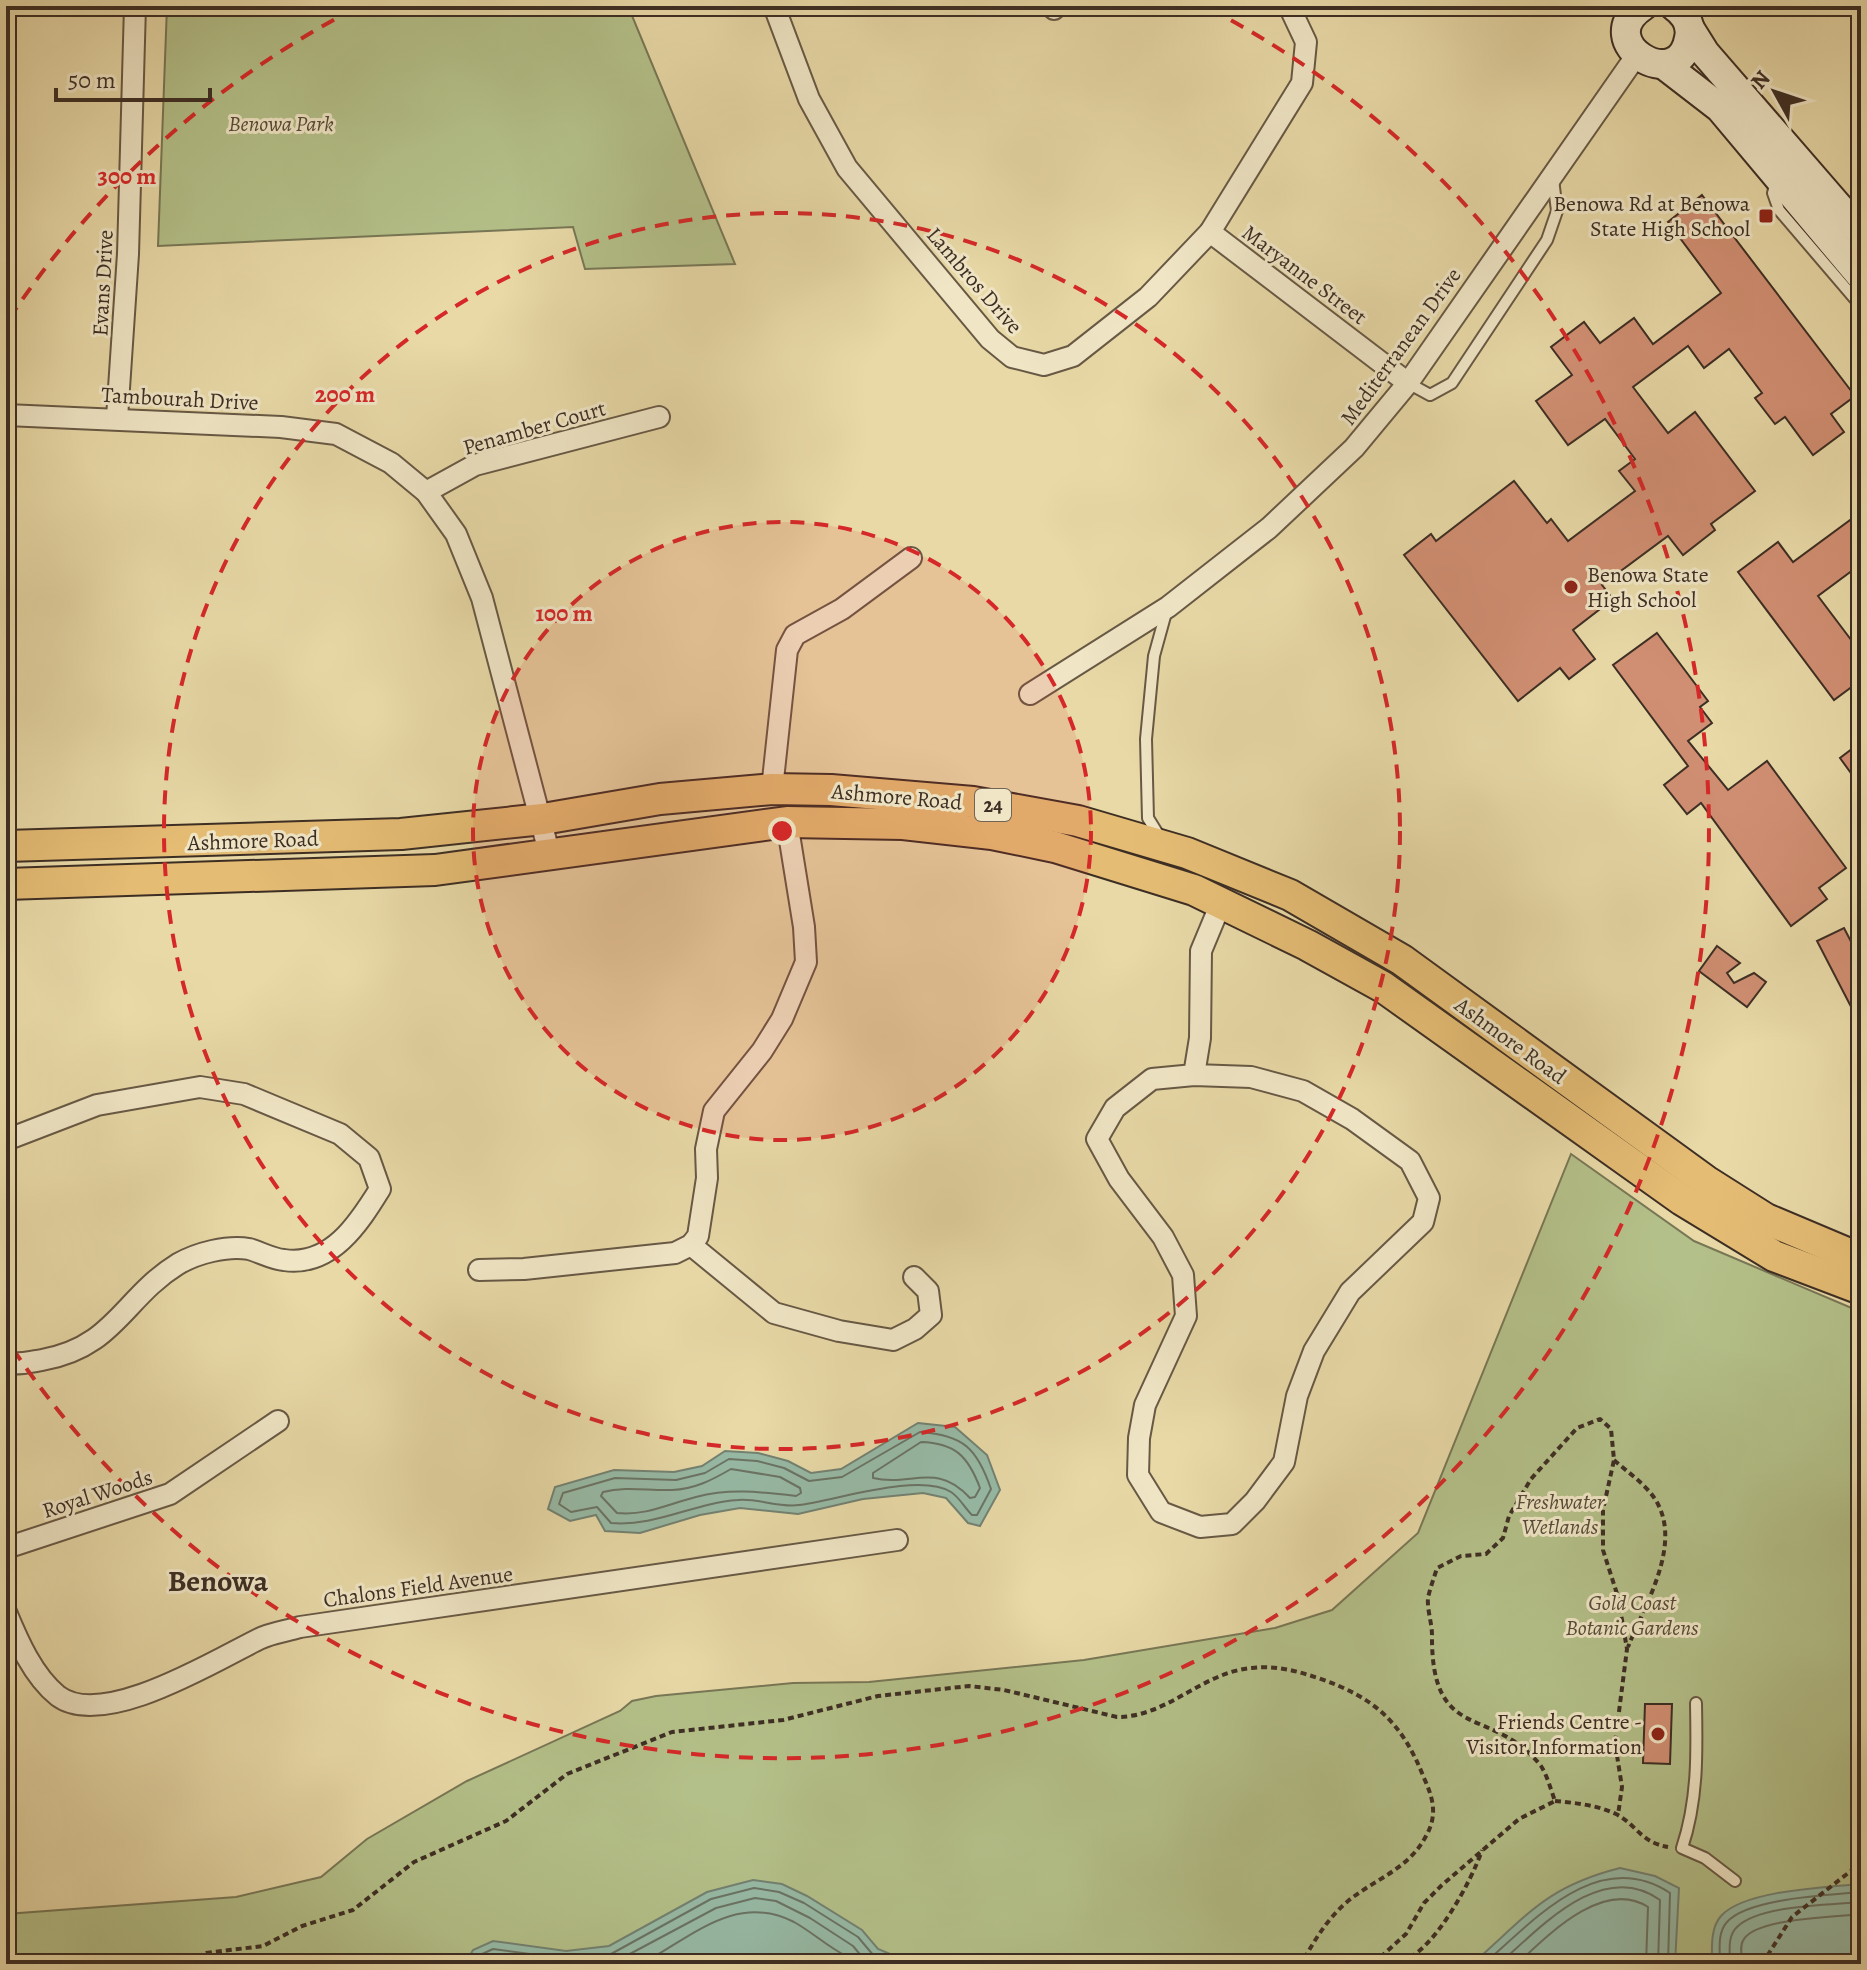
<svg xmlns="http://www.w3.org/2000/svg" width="1867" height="1970" viewBox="0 0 1867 1970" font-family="Alegreya,serif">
  <rect width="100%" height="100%" fill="#e8d9a7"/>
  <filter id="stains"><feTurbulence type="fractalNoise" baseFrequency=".0025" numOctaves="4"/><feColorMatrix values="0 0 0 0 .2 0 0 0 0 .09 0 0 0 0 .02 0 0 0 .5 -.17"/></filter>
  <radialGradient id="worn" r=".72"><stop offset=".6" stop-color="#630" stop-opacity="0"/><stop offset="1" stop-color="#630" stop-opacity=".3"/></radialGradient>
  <g fill="#b4c089" stroke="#787756" stroke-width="2">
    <path d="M167 6H628L735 264 585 269 573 227 158 246Z"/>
    <path d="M1571 1154 1694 1241 1861 1312V1443L1857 1456 1861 1462V1964H6V1914L236 1897 321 1877 367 1839 467 1781 620 1711 632 1701 656 1696 793 1683 869 1682 1084 1660 1275 1628 1332 1610 1418 1533Z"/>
  </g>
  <g fill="#97baa6" stroke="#738272" stroke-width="2">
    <path d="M918 1423 955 1427 987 1455 1000 1490 980 1526 968 1523 946 1498 923 1493 863 1499 798 1514 740 1508 700 1515 640 1533 605 1531 596 1515 570 1521 548 1509 555 1487 614 1470 674 1472 702 1466 725 1451 758 1453 788 1461 811 1473 841 1469Z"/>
    <path d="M1620 1868 1655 1876 1679 1888 1675 1964H1472C1527 1916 1545 1887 1620 1868Z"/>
    <path d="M753 1880 782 1884 807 1896 862 1930 878 1949 914 1964H465L473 1950 493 1941 566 1951 609 1946 707 1892Z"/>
    <path d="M1861 1884V1964H1712C1712 1949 1710 1928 1721 1916 1744 1890 1828 1887 1861 1884Z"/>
  </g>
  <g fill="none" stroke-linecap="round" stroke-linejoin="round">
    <g stroke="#6a7465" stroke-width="2">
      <path d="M920 1432C963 1435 977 1448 991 1489L977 1515H972C965 1508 959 1497 951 1492 919 1472 834 1501 799 1505 779 1508 758 1498 738 1500 693 1503 656 1527 611 1523L597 1507 571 1512 559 1504 563 1493 615 1478 676 1480 705 1473 729 1459 757 1461 784 1468 809 1481 842 1477Z"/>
      <path d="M921 1442C955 1443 968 1456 980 1488L975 1497 970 1498C937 1461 911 1487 873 1478V1473Z"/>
      <path d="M731 1469 780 1477 800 1488 801 1493 796 1496C761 1492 730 1488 696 1497 668 1504 646 1516 617 1513L601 1496 603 1492C626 1486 649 1491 672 1490 695 1489 712 1480 731 1469Z"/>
      <path d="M474 1964 480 1955 493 1949 566 1959 611 1954 711 1899 754 1888 779 1892 804 1903 858 1937 874 1956 891 1964"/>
      <path d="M611 1964 716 1908 755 1898 776 1901 810 1918 853 1946 868 1964"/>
      <path d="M641 1964C691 1938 735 1892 794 1922 812 1932 828 1947 846 1956L852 1964"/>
      <path d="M1484 1964C1534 1920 1599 1846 1670 1893L1668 1964"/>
      <path d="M1499 1964C1539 1929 1602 1858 1660 1900L1658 1964"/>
      <path d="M1517 1964C1547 1936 1603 1878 1648 1907L1646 1964"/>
      <path d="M1720 1964C1720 1950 1717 1933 1727 1922 1748 1898 1830 1895 1861 1892"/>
      <path d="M1730 1964C1730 1952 1727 1936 1737 1927 1759 1905 1830 1905 1861 1902"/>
      <path d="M1742 1964C1742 1956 1739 1945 1744 1939 1757 1918 1837 1917 1861 1914"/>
    </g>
  </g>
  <g fill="#d18f73" stroke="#3d2e24" stroke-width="2">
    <path d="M1702 195 1855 396 1831 414 1844 432 1813 455 1785 417 1775 424 1755 398 1762 393 1729 349 1704 368 1688 346 1633 387 1668 433 1695 412 1755 491 1711 524 1715 530 1683 555 1668 536 1602 585 1613 599 1573 630 1595 659 1569 679 1560 668 1518 701 1404 555 1431 534 1436 541 1514 481 1547 523 1551 519 1568 541 1635 491 1619 471 1635 459 1605 419 1568 445 1536 401 1572 375 1551 347 1584 322 1600 343 1634 318 1653 344 1721 293 1668 222Z"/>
    <path d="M1861 512V564L1818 596 1861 653V680L1834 700 1738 572 1778 542 1793 562Z"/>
    <path d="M1657 633 1708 701 1700 707 1712 723 1688 741 1728 790 1767 761 1846 868 1819 888 1827 899 1791 926 1701 803 1687 814 1664 785 1688 766 1613 665Z"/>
    <path d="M1861 742V787L1840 758Z"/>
    <path d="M1844 928 1861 961V1026L1817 941Z"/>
    <path d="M1717 946 1740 963 1727 973 1734 983 1754 973 1766 982 1747 1007 1699 971Z"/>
    <path d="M1645 1704H1672L1670 1764 1643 1763Z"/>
  </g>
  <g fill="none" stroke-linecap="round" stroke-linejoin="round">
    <defs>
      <g id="lane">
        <path d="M1776 180 1773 193 1779 210 1861 306"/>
        <path d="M1408 383 1430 395 1452 383 1547 240 1557 211 1553 179"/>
        <path d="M1161 839 1148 818 1146 739 1154 656 1167 609"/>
        <path d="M1696 1703C1697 1753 1698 1800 1682 1848L1705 1858 1735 1881"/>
      </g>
      <g id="street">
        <path d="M774 6 809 99 847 168 990 339 1012 357 1044 365 1073 356 1148 297 1210 232 1302 83 1306 42 1289 6"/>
        <path d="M1054 9 1057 6"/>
        <path d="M1210 232 1408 383"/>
        <path d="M6 415 281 427 336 434 391 463 426 492 456 534 482 598 550 856"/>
        <path d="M117 418 128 254 135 6"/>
        <path d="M426 492 475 465 659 417"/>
        <path d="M1030 694 1168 607 1269 528 1354 448 1408 383 1636 56"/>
        <path d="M772 789 787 650 795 635 842 609 911 558"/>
        <path d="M1194 1075 1251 1077 1303 1091 1352 1119 1410 1161 1429 1198 1423 1222 1350 1292 1314 1351 1297 1396 1284 1462 1255 1501 1232 1524 1200 1527 1161 1512 1138 1475 1139 1438 1145 1405 1186 1316 1183 1275 1163 1237 1119 1179 1097 1139 1115 1108 1152 1079 1194 1075 1200 1038 1201 951 1221 903"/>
        <path d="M6 1140 97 1105 200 1087 244 1094 340 1134 369 1158 380 1189C359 1223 331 1267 284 1260 272 1259 260 1252 249 1249 228 1245 197 1253 178 1264 123 1298 115 1347 42 1360 30 1362 19 1365 6 1363"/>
        <path d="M691 1245 774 1313 839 1331 893 1340 915 1329 931 1315 928 1291 914 1277"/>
        <path d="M479 1270 524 1269 675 1253 691 1245 698 1236 707 1178 706 1149 714 1111 762 1051 782 1019 806 962 804 927 787 822"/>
        <path d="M6 1548 170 1494 278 1421"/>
        <path d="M6 1612C18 1641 33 1676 58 1696 103 1730 216 1660 259 1639 271 1633 287 1631 300 1627L897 1540"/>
      </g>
      <g id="secondary">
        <path d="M1643 6C1589 42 1679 97 1689 38 1692 25 1685 14 1674 6"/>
        <path d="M1690 29 1705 53 1861 233"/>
        <path d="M1663 64 1720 108 1861 276"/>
      </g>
      <g id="primary">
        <path d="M6 846 401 834 543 819 660 799 772 789 831 790 973 802 1078 821 1187 853 1290 895 1402 960 1706 1181 1766 1219 1861 1259"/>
        <path d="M6 884 435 870 787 822 903 824 992 834 1055 847 1194 890 1307 945 1383 987 1682 1200 1774 1256 1861 1289"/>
      </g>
    </defs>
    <use href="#lane" stroke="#685945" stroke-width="14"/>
    <use href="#street" stroke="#685945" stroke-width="24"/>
    <use href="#secondary" stroke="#3d2e24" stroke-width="32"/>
    <use href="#primary" stroke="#3d2e24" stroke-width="34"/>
    <g stroke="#3d2e24" stroke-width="4" stroke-dasharray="6 4" stroke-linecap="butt">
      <path d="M1614 1460C1625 1470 1637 1478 1647 1489 1690 1534 1646 1601 1628 1647"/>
      <path d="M1555 1801C1576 1803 1597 1805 1616 1814 1637 1825 1640 1842 1668 1847"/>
      <path d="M6 1954 24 1964"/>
      <path d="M1381 1958C1386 1959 1395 1962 1400 1961 1432 1956 1473 1878 1482 1850"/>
      <path d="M178 1964 206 1953 263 1946 302 1926 353 1910 414 1862 506 1821 567 1774 672 1732 783 1720 878 1696 969 1686 1004 1690 1117 1717C1168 1717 1202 1672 1252 1668 1275 1665 1297 1671 1318 1678 1374 1697 1402 1722 1424 1778 1433 1798 1438 1815 1426 1836 1409 1869 1375 1879 1348 1901 1326 1920 1315 1940 1301 1964"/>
      <path d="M1373 1964 1406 1934 1424 1903 1442 1885 1519 1819 1555 1801C1551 1790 1547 1775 1541 1766 1492 1704 1431 1745 1432 1635 1432 1623 1427 1610 1428 1598 1430 1588 1434 1578 1437 1568L1461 1556 1486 1554 1503 1538 1509 1516 1531 1479 1577 1428 1600 1419 1611 1429 1614 1460 1603 1510V1550L1618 1597 1627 1649 1615 1743 1622 1787 1618 1815"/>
      <path d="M1762 1964 1792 1917 1861 1863"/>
    </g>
    <use href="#lane" stroke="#f0e6c6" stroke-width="10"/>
    <use href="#street" stroke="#f0e6c6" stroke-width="20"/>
    <use href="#secondary" stroke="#f0e6c6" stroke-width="28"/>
    <use href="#primary" stroke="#e4bc74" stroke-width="30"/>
  </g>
  <circle cx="782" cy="831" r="309" fill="#d62828" fill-opacity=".12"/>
  <g fill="none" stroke="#d62828" stroke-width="4" stroke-dasharray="14 10">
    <circle cx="782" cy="831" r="309"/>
    <circle cx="782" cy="831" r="618"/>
    <path d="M9 319A927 927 0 0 1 354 9M1210 9A927 927 0 1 1 9 1343"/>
  </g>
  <g fill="#8f2418" stroke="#f0e6c6" stroke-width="3">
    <rect x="1758" y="208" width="16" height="16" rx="4"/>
    <circle cx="1571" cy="587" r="8"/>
    <circle cx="1658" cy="1734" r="8"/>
  </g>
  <g text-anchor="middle" stroke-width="6" stroke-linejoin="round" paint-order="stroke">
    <rect fill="#f0e6c6" stroke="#736555" stroke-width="2" x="975" y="789" width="36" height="32" rx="6"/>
    <g font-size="20" font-weight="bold" fill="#3d2e24">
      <text x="993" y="812">24</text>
    </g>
    <g font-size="22" font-style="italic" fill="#554b38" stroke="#f0e6c6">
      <text x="281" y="131">Benowa Park</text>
      <text x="1560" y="1509">Freshwater<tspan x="1560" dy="25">Wetlands</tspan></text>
      <text x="1632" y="1610">Gold Coast<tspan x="1632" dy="25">Botanic Gardens</tspan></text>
    </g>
    <g font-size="22" fill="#3d2e24" stroke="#f0e6c6" text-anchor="end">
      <text x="1750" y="211">Benowa Rd at Benowa<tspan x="1750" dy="25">State High School</tspan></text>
      <text x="1587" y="582" text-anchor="start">Benowa State<tspan x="1587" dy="25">High School</tspan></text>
      <text x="1642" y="1729">Friends Centre -<tspan x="1642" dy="25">Visitor Information</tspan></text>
    </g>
    <g font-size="22" fill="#3d2e24" stroke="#f0e6c6">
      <text transform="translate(1305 274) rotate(37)" y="8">Maryanne Street</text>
      <text transform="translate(975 280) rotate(49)" y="8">Lambros Drive</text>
      <text transform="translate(102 283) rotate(-87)" y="8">Evans Drive</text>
      <text transform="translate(1400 346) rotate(-54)" y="8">Mediterranean Drive</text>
      <text transform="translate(180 398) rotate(3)" y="8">Tambourah Drive</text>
      <text transform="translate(534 427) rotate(-16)" y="8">Penamber Court</text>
      <text transform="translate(897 796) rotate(5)" y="8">Ashmore Road</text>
      <text transform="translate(253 840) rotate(-2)" y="8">Ashmore Road</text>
      <text transform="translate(1511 1040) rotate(36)" y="8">Ashmore Road</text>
      <text transform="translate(97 1493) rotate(-18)" y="8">Royal Woods</text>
      <text transform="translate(418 1586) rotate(-8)" y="8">Chalons Field Avenue</text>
    </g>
    <g font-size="30" font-weight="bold" fill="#3d2e24" stroke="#f0e6c6">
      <text x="218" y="1591">Benowa</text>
    </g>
  </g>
  <circle cx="782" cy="831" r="12" fill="#d62828" stroke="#f0e6c6" stroke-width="4"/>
  <g font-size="24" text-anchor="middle" font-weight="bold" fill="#d62828" stroke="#f0e6c6" stroke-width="6" stroke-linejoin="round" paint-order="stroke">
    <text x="127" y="184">300 m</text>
    <text x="345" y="402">200 m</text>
    <text x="564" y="621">100 m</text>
  </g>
  <rect width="1867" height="1970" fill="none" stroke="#e8d9a7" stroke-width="32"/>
  <rect x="8" y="8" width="1851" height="1954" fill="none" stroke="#3d2e24" stroke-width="4"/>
  <rect x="16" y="16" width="1835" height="1938" fill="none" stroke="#3d2e24" stroke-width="2"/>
  <g transform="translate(1775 92) rotate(310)" stroke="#f0e6c6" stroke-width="6" paint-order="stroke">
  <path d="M0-6L14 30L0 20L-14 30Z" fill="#3d2e24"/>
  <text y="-12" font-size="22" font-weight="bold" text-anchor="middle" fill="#3d2e24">N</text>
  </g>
  <path d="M56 88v12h154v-12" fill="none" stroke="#3d2e24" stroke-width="4"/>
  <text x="68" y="88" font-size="24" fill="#3d2e24" stroke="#f0e6c6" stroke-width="6" paint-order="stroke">50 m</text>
  <rect width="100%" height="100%" filter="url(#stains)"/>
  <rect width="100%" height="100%" fill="url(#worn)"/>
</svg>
